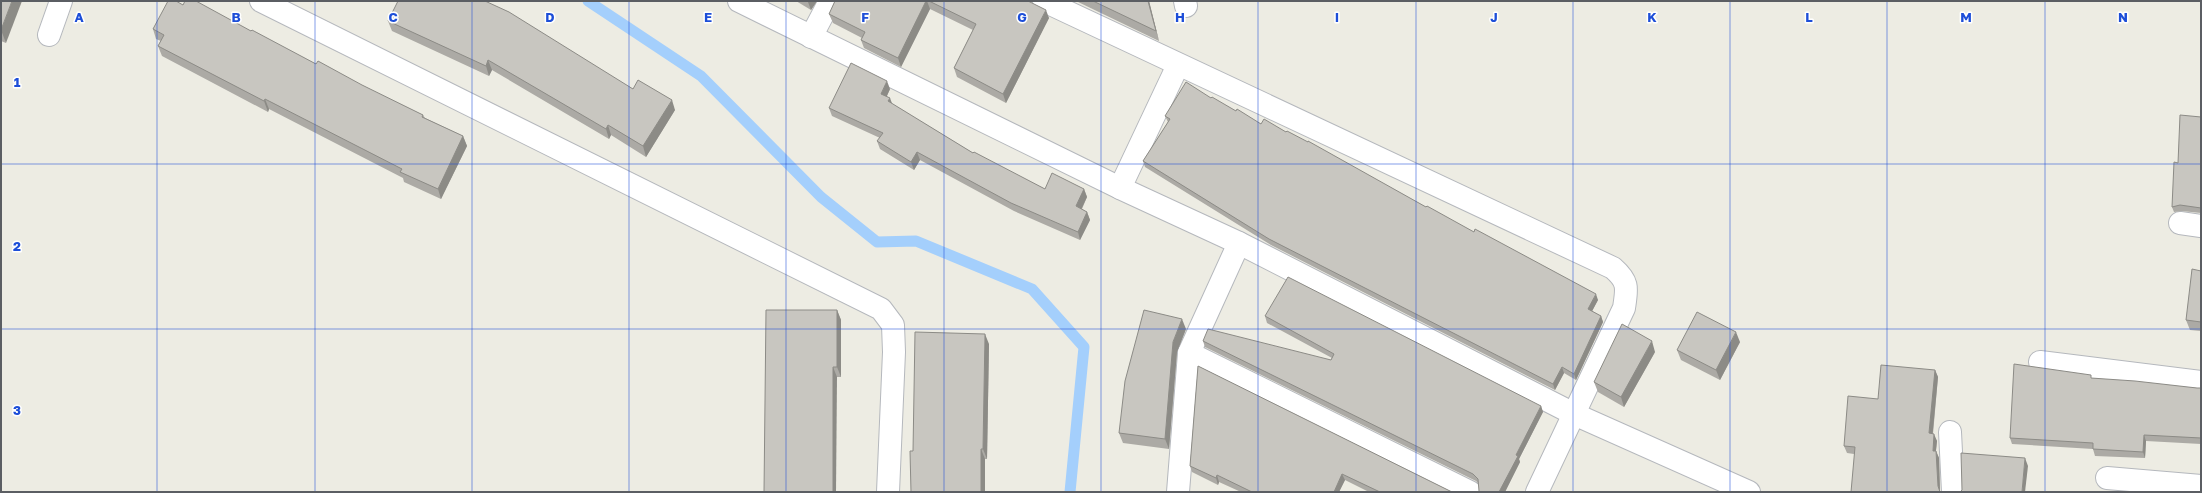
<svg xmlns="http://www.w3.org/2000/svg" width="2202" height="493" viewBox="0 0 2202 493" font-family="'Golos Text',sans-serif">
  <rect width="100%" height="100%" fill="#edece3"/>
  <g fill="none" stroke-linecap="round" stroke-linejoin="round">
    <path stroke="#a4cffc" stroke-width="11" d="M588 1 701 76 821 197 877 242 916 241 1032 289 1084 347 1070 492"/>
    <defs>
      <g id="street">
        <path d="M261 1 881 309 893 325 894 352 888 492"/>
        <path d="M739 1 1120 188 1239 243 1574 414 1749 492"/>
        <path d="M1044 1 1613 268C1629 282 1627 288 1624 308L1537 492"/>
        <path d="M1185 1 1186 6"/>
        <path d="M49 35 61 1"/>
        <path d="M811 37 830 1"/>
        <path d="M1120 188 1178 65"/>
        <path d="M2180 223 2201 226"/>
        <path d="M1189 353 1470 492"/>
        <path d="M2040 362 2201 382"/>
        <path d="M1950 432 1953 492"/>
        <path d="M2107 478 2201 486"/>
        <path d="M1178 492 1189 353 1239 243"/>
      </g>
    </defs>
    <use href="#street" stroke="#b5b8bd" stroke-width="24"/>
    <use href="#street" stroke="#fff" stroke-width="22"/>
  </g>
  <g fill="#acaaa5">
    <path d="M1 1 6 43 1 41Z"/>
    <path d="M796 1H817L811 10Z"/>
    <path d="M835 1H1028L1049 18 1006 103 957 77 954 68 973 30 930 9 901 67 864 48 861 40 862 38 833 23 829 14Z"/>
    <path d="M1076 1H1149L1159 41Z"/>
    <path d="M183 5 251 31 316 64 423 115 425 118 463 136 467 146 441 199 404 182 403 178 269 109 268 112 162 56 158 46 161 41 156 39 153 29Z"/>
    <path d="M388 21 633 89 675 110 646 157 611 135 609 139 492 70 489 76 392 31Z"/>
    <path d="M890 89 887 96 892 104 973 153 1045 189H1084L1087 197 1082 209 1087 212 1090 220 1080 240 1014 211 920 160 914 170 880 149 877 141 880 138 832 116 829 108Z"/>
    <path d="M1211 98 1261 124 1286 132 1426 207 1598 300 1592 311 1601 316 1603 322 1576 380 1564 373 1555 390 1271 245 1145 167 1143 161 1168 122 1165 116Z"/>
    <path d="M2201 117V213L2182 211 2174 212 2172 207 2178 163Z"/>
    <path d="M2201 271V331L2190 330 2186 320Z"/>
    <path d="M837 310 841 320V377H837L764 492Z"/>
    <path d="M1265 316 1541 406 1543 412 1519 459 1520 462 1505 492H1478L1479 491V484L1476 481 1205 347 1203 341 1331 360 1332 358 1267 323Z"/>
    <path d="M1186 329 1177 352 1169 449 1123 443 1119 433Z"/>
    <path d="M1740 342 1720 380 1681 360 1677 350Z"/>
    <path d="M989 344 987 459H985V492H911L913 451Z"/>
    <path d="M1655 352 1624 407 1598 392 1594 382Z"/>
    <path d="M1198 366 1452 492H1369L1345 480 1339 492H1241L1219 482 1218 485 1192 472 1190 466Z"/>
    <path d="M1935 370 1938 377 1933 434 1937 441 1936 451 1939 458 1940 492 1854 454 1847 453 1844 446 1878 399Z"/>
    <path d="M2092 378 2197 388H2201V444L2146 441 2145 458 2095 456 2093 449 2012 444 2010 438Z"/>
  </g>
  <g fill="#8c8b86">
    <path d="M12 1H22L6 43 1 30Z"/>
    <path d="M808 1H817L811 10 808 2Z"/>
    <path d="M926 1H927L930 9 901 67 898 58Z"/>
    <path d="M1148 1H1149L1159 41 1156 31Z"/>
    <path d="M1046 10 1049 18 1006 103 1003 94Z"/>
    <path d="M488 60 492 70 489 76 486 66Z"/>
    <path d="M887 81 890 89 884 102 881 94Z"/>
    <path d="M890 98 893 106 888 101Z"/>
    <path d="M265 99 269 109 268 112 264 101Z"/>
    <path d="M672 100 675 110 646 157 643 146Z"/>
    <path d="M608 125 611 135 609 139 606 129Z"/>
    <path d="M463 136 467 146 441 199 438 189Z"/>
    <path d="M917 152 920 160 914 170 911 162Z"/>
    <path d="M1084 189 1087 197 1079 214 1076 206Z"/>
    <path d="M1087 212 1090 220 1080 240 1078 232Z"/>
    <path d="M1596 294 1598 300 1590 315 1588 309Z"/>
    <path d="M837 310 841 320V377L837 367Z"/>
    <path d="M1601 316 1603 322 1576 380 1574 374Z"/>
    <path d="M1182 319 1186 329 1177 352 1169 449 1165 439 1173 342Z"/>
    <path d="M1736 332 1740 342 1720 380 1716 370Z"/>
    <path d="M985 334 989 344 987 459 983 449Z"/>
    <path d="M1652 341 1655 352 1624 407 1621 397Z"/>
    <path d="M833 367 837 377 836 492H833Z"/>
    <path d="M1562 367 1564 373 1555 390 1553 384Z"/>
    <path d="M1935 370 1938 377 1932 440 1929 433Z"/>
    <path d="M1541 406 1543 412 1519 459 1520 462 1505 492H1499L1516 455Z"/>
    <path d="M1934 434 1937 441 1935 458 1933 451Z"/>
    <path d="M2144 435 2146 441 2145 458 2143 452Z"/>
    <path d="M981 449 985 459V492H981Z"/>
    <path d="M1936 451 1939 458 1940 492 1938 486Z"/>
    <path d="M2025 458 2028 466 2025 492H2022Z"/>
    <path d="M1342 474 1345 480 1339 492H1334Z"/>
    <path d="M1217 475 1219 482 1218 485 1216 478Z"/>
  </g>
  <g fill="#c8c6c0" stroke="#8c8b86">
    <path d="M1 1H12L1 30Z"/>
    <path d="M168 1H176L183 5 185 1H196L251 31 252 30 316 64 318 61 362 85 423 115 422 117 463 136 438 189 400 172 402 169 265 99 264 101 158 46 164 35 153 29Z"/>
    <path d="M398 1H485L509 12 633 89 638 80 672 100 643 146 608 125 606 129 488 60 486 66 388 21Z"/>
    <path d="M835 1H926L898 58 861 40 865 32 829 14Z"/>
    <path d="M929 1H1028L1046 10 1003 94 954 68 976 24Z"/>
    <path d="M1093 1H1148L1156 31Z"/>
    <path d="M851 63 887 81 881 94 890 98 888 101 973 153 974 152 1045 189 1052 173 1084 189 1076 206 1087 212 1078 232 1011 203 917 152 911 162 877 141 883 133 829 108Z"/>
    <path d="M1186 82 1211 98 1212 97 1236 111 1237 109 1261 124 1264 119 1286 132 1287 131 1308 142V141L1426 207 1427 206 1474 232 1475 229 1596 294 1588 309 1601 316 1574 374 1562 367 1553 384 1269 239 1143 161 1170 119 1165 116Z"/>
    <path d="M2180 115 2201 117V208L2180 205 2172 207 2174 162 2178 163Z"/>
    <path d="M2192 269 2201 271V322L2186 320Z"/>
    <path d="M1288 277 1541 406 1516 455 1518 456 1499 492H1478L1479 491 1478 479 1473 474 1203 341 1208 329 1331 360 1334 354 1265 316Z"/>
    <path d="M766 310H837V367H833V492H764Z"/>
    <path d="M1144 310 1182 319 1173 342 1165 439 1119 433 1125 381Z"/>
    <path d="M1697 312 1736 332 1716 370 1677 350Z"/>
    <path d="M1622 324 1652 341 1621 397 1594 382Z"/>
    <path d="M915 332 985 334 983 449H981V492H911L910 451H913Z"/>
    <path d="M2014 364 2091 375V378L2135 381 2197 388H2201V438L2144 435 2143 452 2093 449V443L2010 438Z"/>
    <path d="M1881 365 1935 370 1929 433 1934 434 1933 451H1936L1938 486 1940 492H1851L1855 447 1844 446 1848 396 1878 399Z"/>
    <path d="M1198 366 1452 492H1380L1342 474 1334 492H1252L1217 475 1216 478 1190 466Z"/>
    <path d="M1961 453 2025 458 2022 492H1960L1962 490Z"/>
  </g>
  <path fill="none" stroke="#1d4ed8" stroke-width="1" stroke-opacity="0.55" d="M157 1V492M315 1V492M472 1V492M629 1V492M786 1V492M944 1V492M1101 1V492M1258 1V492M1416 1V492M1573 1V492M1730 1V492M1887 1V492M2045 1V492M1 164H2201M1 329H2201"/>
  <g font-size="13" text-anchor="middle" font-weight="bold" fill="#1d4ed8" stroke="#fff" stroke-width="3" stroke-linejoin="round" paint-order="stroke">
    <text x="79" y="22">A</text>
    <text x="236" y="22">B</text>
    <text x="393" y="22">C</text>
    <text x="550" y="22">D</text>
    <text x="708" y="22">E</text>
    <text x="865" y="22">F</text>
    <text x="1022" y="22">G</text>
    <text x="1180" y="22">H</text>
    <text x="1337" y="22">I</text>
    <text x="1494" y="22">J</text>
    <text x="1652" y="22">K</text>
    <text x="1809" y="22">L</text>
    <text x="1966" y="22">M</text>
    <text x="2123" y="22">N</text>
    <text x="17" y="87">1</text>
    <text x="17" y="251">2</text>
    <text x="17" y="415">3</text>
  </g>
  <rect width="2202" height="493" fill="none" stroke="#5b5e63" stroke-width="4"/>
</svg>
